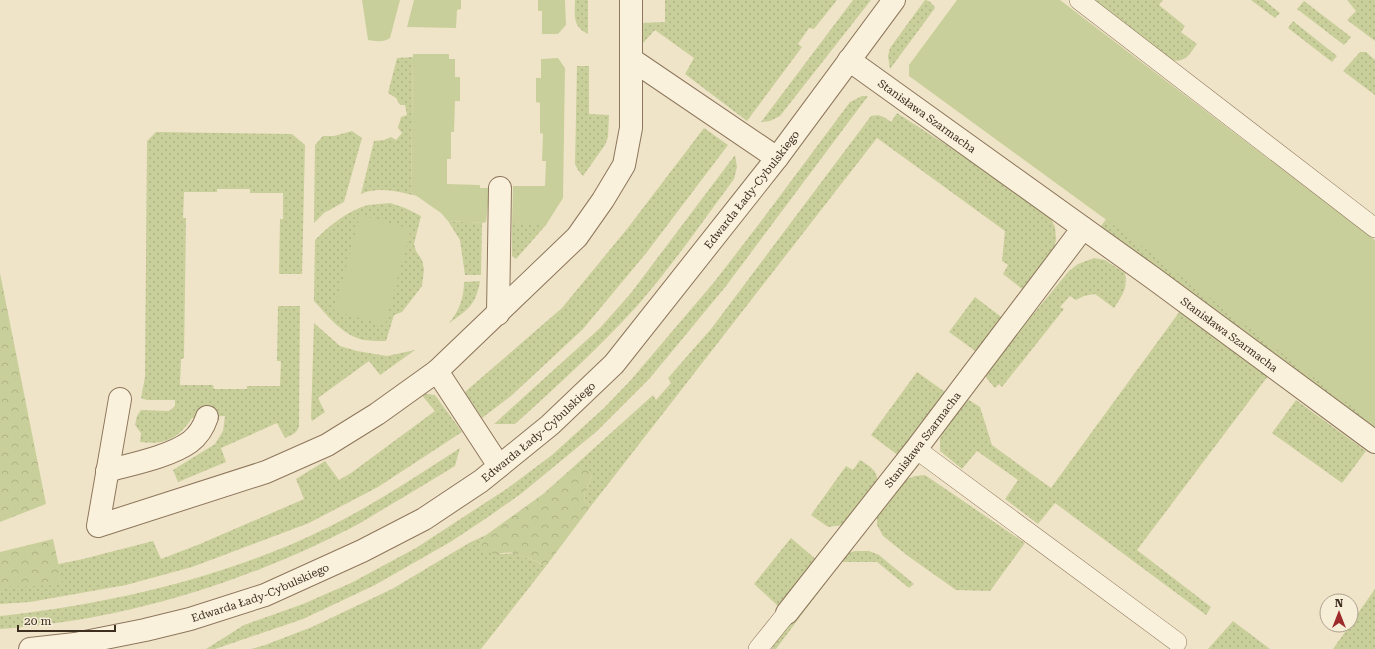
<svg xmlns="http://www.w3.org/2000/svg" width="1375" height="649" viewBox="0 0 1375 649" font-family="'Roboto Serif',serif">
  <defs>
    <pattern id="grass-dots" width="8" height="8" patternUnits="userSpaceOnUse"><rect width="8" height="8" fill="#c9cf9b"/><path d="M2 2h.1M6 6h.1" fill="none" stroke="#aeb285" stroke-width="1.8" stroke-linecap="round"/></pattern>
    <pattern id="forest-crowns" width="20" height="18" patternUnits="userSpaceOnUse"><rect width="20" height="18" fill="#c9cf9b"/><path d="M2 6a3 3 0 1 1 6 0M12 15a3 3 0 1 1 6 0" fill="none" stroke="#aeb285"/></pattern>
  </defs>
  <rect width="100%" height="100%" fill="#f0e4c8"/>
  <g fill="url(#grass-dots)">
    <path d="M575 0H588V34C572 26 575 16 575 0Z"/>
    <path d="M665 0H837L814 29 809 28 798 44 802 47 747 121 685 74 694 58 655 30 643 43 641 36V23L665 22Z"/>
    <path d="M853 0H871L780 116 770 121 761 122Z"/>
    <path d="M925 0C929 0 933 4 935 8L890 69 888 56 890 48Z"/>
    <path d="M1091 0H1163L1159 5 1185 26 1181 32 1197 44C1188 56 1186 63 1169 60Z"/>
    <path d="M1251 0H1264L1280 13 1275 18Z"/>
    <path d="M1347 0H1375V41L1347 20 1356 11Z"/>
    <path d="M1304 1 1351 37 1344 45 1297 9Z"/>
    <path d="M1293 21 1337 56 1332 62 1288 28Z"/>
    <path d="M1360 52H1366L1375 60V95L1343 71Z"/>
    <path d="M413 57 411 192 417 196C400 192 378 186 361 194L374 141 384 140 391 137 396 140 402 133 398 128 401 117 407 115 405 105H400L396 98 388 93 397 58Z"/>
    <path d="M577 66H589V114L609 115 608 137 605 145 583 176 578 170 575 164Z"/>
    <path d="M862 96H868L726 286 650 378 596 432 522 493 488 517 452 541 375 585 303 619 215 649H206L244 625 303 604 351 583 416 548 508 488 552 455 604 408 630 381 715 281 762 220 850 102Z"/>
    <path d="M897 113 1047 210 1055 227 1056 239 1053 256 1026 292 1003 274 1008 265 1002 261 1005 231 877 138 591 506 585 501 584 496 592 476 588 470H570L653 395 656 400 671 383 668 378 711 329 871 116C880 114 884 117 891 122Z"/>
    <path d="M704 128 728 145 647 252 583 329 511 396 482 418 465 392 562 308 627 229Z"/>
    <path d="M352 131 362 138 344 202 324 213 314 223 315 145 323 136H334Z"/>
    <path d="M156 132 292 134 305 145 302 274H279L280 219H283V193H250V189H217V192H184L183 218H186L184 358 181 359 180 385H213L214 389H247V386H280L281 361H277L278 306H300L299 426C297 434 291 435 285 438L277 423 221 448 226 462 178 482 173 470 215 444 223 431 225 416 192 418C178 439 165 445 140 442L141 433 135 425 137 416 141 410 169 411 175 406V400H147L141 398 145 377 147 141Z"/>
    <path d="M735 155 737 167 734 179C703 221 672 266 637 306 599 348 557 386 515 424H494L600 328 631 293Z"/>
    <path d="M390 203 405 208 421 216 414 244 416 251 422 260 424 269 422 286 402 312 394 315 386 341C379 341 371 341 364 340 343 336 328 316 314 301L315 240C330 225 347 211 368 205 375 204 383 204 390 203Z"/>
    <path d="M1106 219 1375 404V433L1099 229Z"/>
    <path d="M448 221 482 223 481 275H465L460 240Z"/>
    <path d="M512 225H546L516 259 512 256Z"/>
    <path d="M1094 258 1105 260 1125 273C1128 289 1122 296 1114 308L1095 294 1084 296 1076 300 1070 296 1060 307 1064 309 1002 387 999 384 995 388 987 379 985 372 1069 271 1078 264Z"/>
    <path d="M480 281C476 305 468 310 449 323 459 311 464 298 464 282Z"/>
    <path d="M975 297 1004 319 978 353 949 332Z"/>
    <path d="M1180 311 1268 376 1137 550 1211 607 1206 615 1055 503 1038 524 1005 499 1018 480 977 451 962 469 940 451V439L945 426 961 403 969 400 980 407 992 445 1051 488Z"/>
    <path d="M314 323 340 346 357 351 387 356 415 350 380 375 369 361 318 398 325 412 312 421 311 418Z"/>
    <path d="M917 372 945 392 899 456 871 435Z"/>
    <path d="M420 393 435 395 462 432 378 487 309 523 192 567 126 585 30 602 0 604V576L83 559 153 541 161 559 200 544 304 499 296 479 325 461 339 480 351 473 435 411Z"/>
    <path d="M1296 400 1366 451 1342 483 1272 433Z"/>
    <path d="M460 448 455 466C432 480 409 494 385 508 373 515 361 523 349 529 241 584 121 621 0 629V616C100 605 199 583 292 544 352 519 406 483 460 448Z"/>
    <path d="M860 460C866 464 876 469 877 477 879 488 851 516 843 525L828 527 811 515 846 466 853 470Z"/>
    <path d="M925 475 1025 543 990 591 956 590 908 556 883 536 877 525V513L903 481 915 476Z"/>
    <path d="M486 535 479 546 502 554 516 553 546 566 481 649H251L265 645 312 627 392 589 469 543Z"/>
    <path d="M791 538 818 561 778 606 754 584Z"/>
    <path d="M855 551H869L879 555 914 584 909 588 877 562H841L776 649H771L830 570 844 554Z"/>
    <path d="M1375 589V649H1333L1350 625H1351V623Z"/>
    <path d="M1233 621 1270 649H1208Z"/>
  </g>
  <g fill="url(#forest-crowns)">
    <path d="M0 273 46 504 0 522Z"/>
    <path d="M588 469 592 476 584 496 585 501 591 506 546 566C537 562 527 557 517 554 504 549 492 560 479 546L486 535 543 494 570 470Z"/>
    <path d="M53 539 63 585 0 587V552Z"/>
  </g>
  <g fill="#c9cf9b">
    <path d="M362 0H400L390 38C383 43 376 41 368 40Z"/>
    <path d="M414 0H461V9L457 10 456 28 407 27Z"/>
    <path d="M538 0H565L566 25 558 34H542V11H538Z"/>
    <path d="M957 0H1060L1375 240V424L1123 232 909 76V65Z"/>
    <path d="M413 54H449V59H455V77H460V101H455L454 132H451V159H447V184L480 185V188H490L486 222 482 223 448 221 441 213 411 192Z"/>
    <path d="M558 58 565 68 563 198 546 225H512L513 186H545L546 161H542L543 134 540 133V103L536 102V78H541V59Z"/>
    <path d="M360 215 411 229 385 325 334 311Z"/>
  </g>
  <g fill="none" stroke-linecap="round" stroke-linejoin="round">
    <defs>
      <g id="lane">
        <path d="M1079 0 1375 228"/>
        <path d="M916 449 1177 642"/>
        <path d="M758 649 787 613"/>
      </g>
      <g id="street">
        <path d="M631 59 777 158"/>
        <path id="s1" d="M849 60 1153 278 1375 442"/>
        <path d="M498 314 500 188"/>
        <path d="M437 371 499 466"/>
        <path d="M120 399 98 526 266 472 327 445 377 414 437 371 577 237 603 200 624 165 631 128V0"/>
        <path d="M107 471C132 464 169 457 190 442 198 436 204 426 207 417"/>
        <path id="s2" d="M787 613 916 449 1083 228"/>
        <path id="s3" d="M30 649 75 644 145 630 190 619 265 595 362 551 424 519 481 481 550 425 614 364 777 158 894 0"/>
      </g>
    </defs>
    <use href="#lane" stroke="#8d765c" stroke-width="20"/>
    <use href="#street" stroke="#8d765c" stroke-width="24"/>
    <use href="#lane" stroke="#faf1dc" stroke-width="19"/>
    <use href="#street" stroke="#faf1dc" stroke-width="22"/>
  </g>
  <g text-anchor="middle" stroke-width="3.5" stroke-linejoin="round" paint-order="stroke">
    <g font-size="11" fill="#3d2e20" stroke="#f7eed8">
      <text dy="4" stroke="none"><textPath href="#s1" startOffset="96">Stanisława Szarmacha</textPath></text>
      <text dy="4" stroke="none"><textPath href="#s3" startOffset="886">Edwarda Łady-Cybulskiego</textPath></text>
      <text dy="4" stroke="none"><textPath href="#s1" startOffset="469">Stanisława Szarmacha</textPath></text>
      <text dy="4" stroke="none"><textPath href="#s3" startOffset="562">Edwarda Łady-Cybulskiego</textPath></text>
      <text dy="4" stroke="none"><textPath href="#s2" startOffset="220">Stanisława Szarmacha</textPath></text>
      <text dy="4" stroke="none"><textPath href="#s3" startOffset="238">Edwarda Łady-Cybulskiego</textPath></text>
    </g>
  </g>
  <g transform="translate(1339 613)"><circle r="19" fill="#f7eed8" stroke="#ada18e"/>
  <path d="M0-3L7 15L0 10L-7 15Z" fill="#9e2a2b"/>
  <text y="-6" font-size="11" font-weight="bold" text-anchor="middle" fill="#3d2e20">N</text>
  </g>
  <path d="M18 625v6h97v-6" fill="none" stroke="#3d2e20" stroke-width="2"/>
  <text x="24" y="625" font-size="12" fill="#3d2e20" stroke="#f7eed8" stroke-width="3" paint-order="stroke">20 m</text>
</svg>
